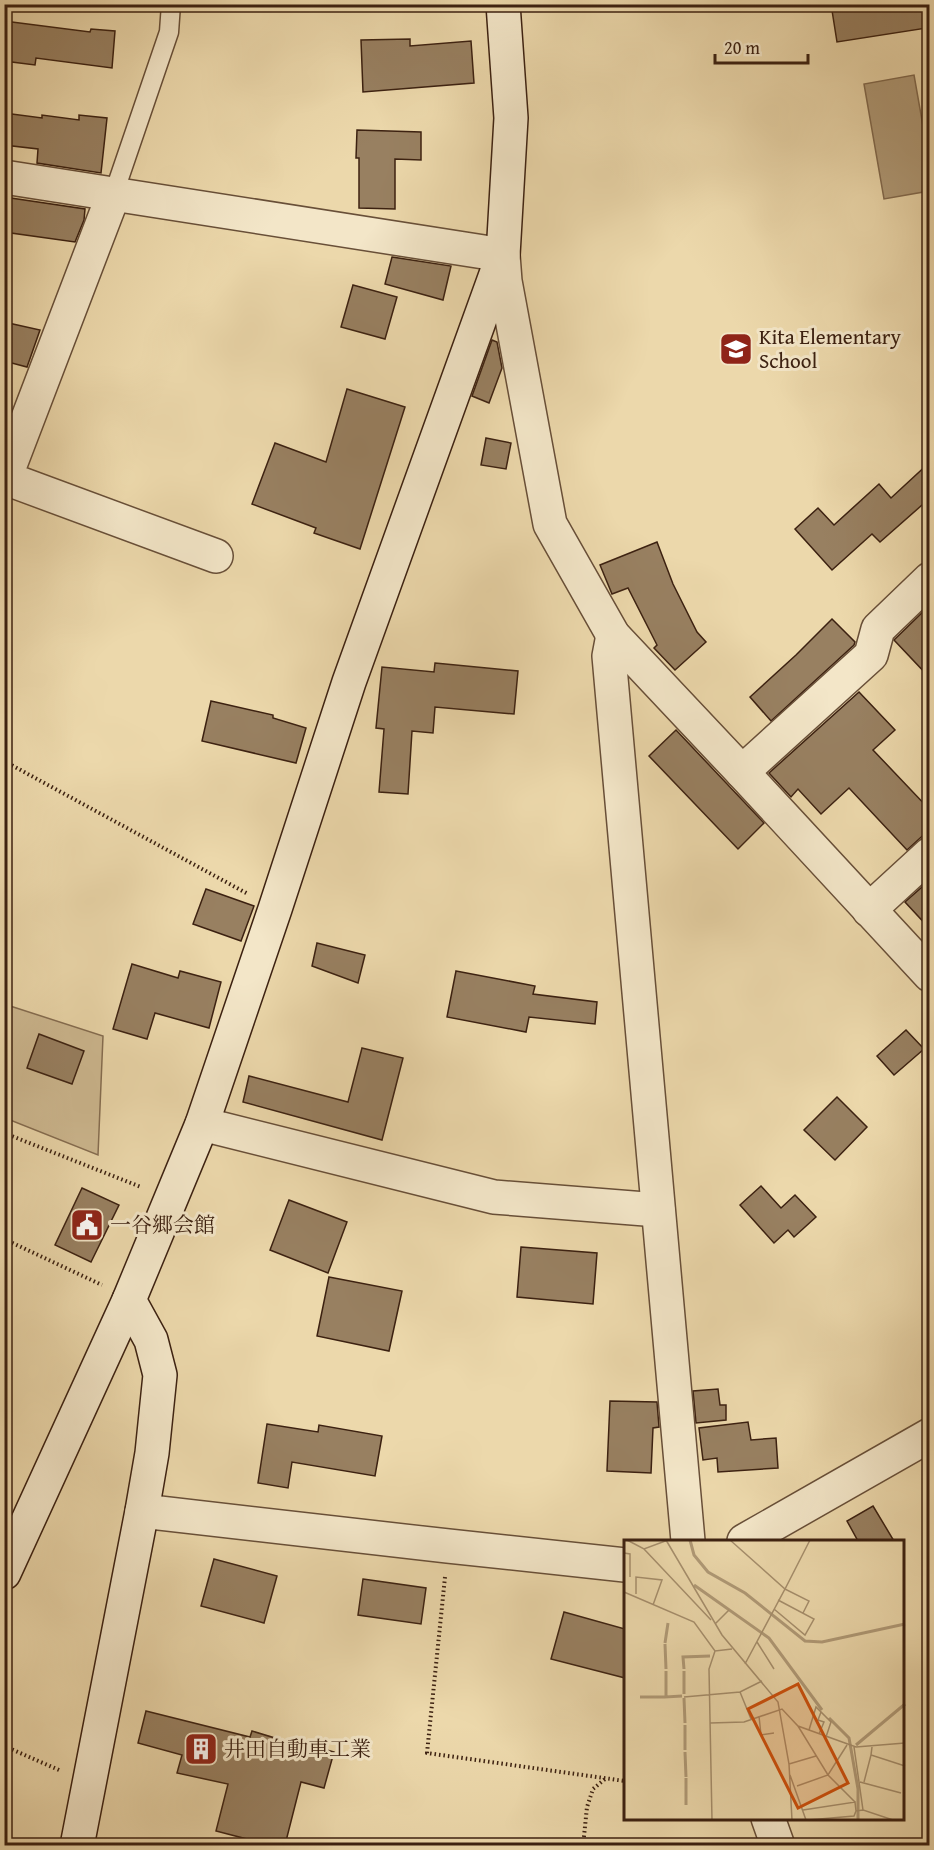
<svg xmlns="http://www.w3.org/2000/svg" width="934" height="1850" viewBox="0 0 934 1850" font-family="'Gentium Book Plus','Noto Serif JP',serif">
  <rect width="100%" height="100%" fill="#ecd8ab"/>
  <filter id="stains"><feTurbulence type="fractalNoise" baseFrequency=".00333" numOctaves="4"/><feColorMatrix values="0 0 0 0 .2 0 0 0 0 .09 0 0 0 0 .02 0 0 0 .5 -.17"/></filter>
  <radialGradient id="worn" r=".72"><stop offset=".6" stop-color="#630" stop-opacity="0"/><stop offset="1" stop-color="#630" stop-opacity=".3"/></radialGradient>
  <path fill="#ceb991" stroke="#856d51" stroke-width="1.5" d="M4 1004 103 1036 98 1155 5 1118Z"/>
  <path fill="#b09a77" stroke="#826a4e" stroke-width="1.5" d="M914 75 929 160V191L884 199 864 84Z"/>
  <g fill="#988061" stroke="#3c2111" stroke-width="1.5">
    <path d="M831 4H923L927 28 837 42Z"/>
    <path d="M4 21 90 32 91 29 115 31 112 68 36 58 35 65 4 61Z"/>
    <path d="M410 39V46L471 41 474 83 363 92 361 40Z"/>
    <path d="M4 113 42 118V115L79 120V115L107 118 101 173 37 163 38 149 4 145Z"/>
    <path d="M357 130 421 132V160L395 159V209L359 208V158H356Z"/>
    <path d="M4 197 85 209 84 220 75 242 4 232Z"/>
    <path d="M392 257 451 266 443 300 385 284Z"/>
    <path d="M353 285 397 297 385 339 341 327Z"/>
    <path d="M4 322 40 330 27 367 4 361Z"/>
    <path d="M492 340 497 342 502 368 489 403 472 396Z"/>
    <path d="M347 389 405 407 360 549 314 533 316 528 252 504 275 443 326 462Z"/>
    <path d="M486 438 511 443 506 469 481 465Z"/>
    <path d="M930 462V498L880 542 872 534 832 570 795 529 818 508 834 525 879 484 891 498Z"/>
    <path d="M657 542 673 584 697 632 706 642 675 670 654 648 657 645 628 588 612 594 600 565Z"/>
    <path d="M930 605V678L894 640Z"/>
    <path d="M832 619 855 642 854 645 771 721 750 697 796 655Z"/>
    <path d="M435 663 518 671 514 714 435 707 433 733 412 731 408 794 379 792 384 729 376 728 382 667 434 672Z"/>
    <path d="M859 692 895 730 873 750 930 810V829L907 850 849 788 821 814 798 789 791 797 769 773Z"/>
    <path d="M211 701 273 715V718L306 728 296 763 202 741Z"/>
    <path d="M676 730 764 823 738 849 649 756Z"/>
    <path d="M930 880V929L905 902Z"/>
    <path d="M206 889 254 906 241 941 193 924Z"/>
    <path d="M317 943 365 955 358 983 312 966Z"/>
    <path d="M132 964 178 978 180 971 221 982 209 1028 155 1013 147 1039 113 1029Z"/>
    <path d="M456 971 535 986 533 994 597 1002 595 1024 529 1017 526 1032 447 1017Z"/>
    <path d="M906 1030 924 1049 894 1075 877 1056Z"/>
    <path d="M39 1034 84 1051 72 1084 27 1068Z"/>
    <path d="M362 1048 403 1058 382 1140 243 1102 249 1076 348 1102Z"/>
    <path d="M837 1097 867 1127 835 1160 804 1130Z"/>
    <path d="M761 1186 781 1208 795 1195 816 1217 794 1237 788 1230 774 1243 740 1205Z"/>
    <path d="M82 1188 119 1205 91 1262 55 1245Z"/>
    <path d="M289 1200 347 1222 328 1273 270 1250Z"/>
    <path d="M521 1247 597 1253 593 1304 517 1297Z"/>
    <path d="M329 1277 402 1291 389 1351 317 1336Z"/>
    <path d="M718 1389 720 1405H726V1420L696 1423 693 1391Z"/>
    <path d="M610 1401 657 1402 659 1427 653 1428 651 1473 607 1471Z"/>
    <path d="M748 1422 751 1440 776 1438 778 1468 718 1472 717 1458 703 1460 699 1428Z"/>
    <path d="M267 1424 318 1432 319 1425 382 1436 375 1476 292 1462 288 1488 258 1483Z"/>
    <path d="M873 1506 894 1541H858L847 1521Z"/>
    <path d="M214 1559 277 1576 264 1623 201 1606Z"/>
    <path d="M363 1579 426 1588 421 1624 358 1615Z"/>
    <path d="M564 1612 625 1629V1678L551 1659Z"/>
    <path d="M146 1711 250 1737 252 1731 308 1748 309 1745 334 1752 324 1788 301 1782 285 1845H270L216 1831 228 1784 177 1773 182 1755 138 1743Z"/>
  </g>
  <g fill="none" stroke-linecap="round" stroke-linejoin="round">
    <defs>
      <path id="lane" d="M114 193 169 32 171 4"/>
      <g id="street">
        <path d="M4 177 503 255 505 281 550 524 613 635 742 772 930 975"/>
        <path d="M114 193 5 478 216 556"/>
        <path d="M613 635 609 656 688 1541"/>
        <path d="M742 772 871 655 878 629 930 579"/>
        <path d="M869 910 930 854"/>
        <path d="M202 1124 494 1197 658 1210"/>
        <path d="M142 1511 448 1546 625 1565"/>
        <path d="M744 1541 930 1435"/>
        <path d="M768 1818 778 1846"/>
      </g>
      <g id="secondary">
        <path d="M4 1573 129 1300 202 1124 275 909 349 682 503 255 511 118 503 4"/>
        <path d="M77 1846 142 1511 152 1453 160 1375 151 1340 129 1300"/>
      </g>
    </defs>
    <use href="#lane" stroke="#684f38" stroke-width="21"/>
    <use href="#street" stroke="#684f38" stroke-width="36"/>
    <use href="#secondary" stroke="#3c2111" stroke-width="36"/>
    <g stroke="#3c2111" stroke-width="4" stroke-dasharray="1.5 3" stroke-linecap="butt">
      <path d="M4 761 248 894"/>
      <path d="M4 1133 141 1187"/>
      <path d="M4 1239 102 1285"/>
      <path d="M445 1577 427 1753 625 1781"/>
      <path d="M4 1746 59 1770"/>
      <path d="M583 1846 587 1807 593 1789 605 1779"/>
    </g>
    <use href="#lane" stroke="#f3e6c8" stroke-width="18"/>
    <use href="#street" stroke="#f3e6c8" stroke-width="33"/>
    <use href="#secondary" stroke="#f3e6c8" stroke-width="33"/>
  </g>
  <defs>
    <symbol id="school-square" viewBox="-11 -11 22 22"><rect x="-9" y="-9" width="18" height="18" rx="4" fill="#8f2418" stroke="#f3e6c8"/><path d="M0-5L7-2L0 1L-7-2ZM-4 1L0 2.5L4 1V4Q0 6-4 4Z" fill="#fff"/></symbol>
    <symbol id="civic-square" viewBox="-11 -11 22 22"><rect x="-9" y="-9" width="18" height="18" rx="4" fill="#8f2418" stroke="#f3e6c8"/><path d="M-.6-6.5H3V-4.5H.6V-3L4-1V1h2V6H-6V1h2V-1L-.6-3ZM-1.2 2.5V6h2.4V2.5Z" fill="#fff"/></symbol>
    <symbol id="building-square" viewBox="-11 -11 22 22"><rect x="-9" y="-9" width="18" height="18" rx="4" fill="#8f2418" stroke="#f3e6c8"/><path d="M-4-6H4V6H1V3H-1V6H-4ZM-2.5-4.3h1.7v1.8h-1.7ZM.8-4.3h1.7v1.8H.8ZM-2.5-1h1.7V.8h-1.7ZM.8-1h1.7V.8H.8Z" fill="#fff"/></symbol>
  </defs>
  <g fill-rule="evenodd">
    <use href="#school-square" x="717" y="330" width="38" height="38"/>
    <use href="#civic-square" x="68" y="1206" width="38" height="38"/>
    <use href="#building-square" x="182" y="1730" width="38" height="38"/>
  </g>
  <g text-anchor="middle" stroke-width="6" stroke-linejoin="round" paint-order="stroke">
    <g font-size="21" fill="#3c2111" stroke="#f3e6c8" text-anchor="start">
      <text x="759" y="344">Kita Elementary<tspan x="759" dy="24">School</tspan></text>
      <text x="110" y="1232">一谷郷会館</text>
      <text x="224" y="1756">井田自動車工業</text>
    </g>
  </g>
  <g transform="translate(624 1540)">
    <rect width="280" height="280" fill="#ecd8ab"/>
    <path fill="none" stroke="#b09a77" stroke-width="3" d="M66 0 70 15 84 32 121 53 181 101 198 102 281 84M70 45 145 98 198 170M41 103 44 83M41 104 42 129M60 129 59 117 86 116M42 131V157L58 156M60 131V154M16 157H41M60 158 61 183M205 178 225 198 234 249V280M61 185V210M232 205 281 164M61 212 62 237M62 238V265"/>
    <path fill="none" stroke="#a68f6d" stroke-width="1.5" d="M3 0 20 9 44 0M42 0 98 95 154 162 165 224 168 280M106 0 161 49 186 0M20 9 87 80M0 13 6 14V37M0 52 70 82 91 111 108 109M12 54V37L38 40 29 65M150 69 181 95 190 79 154 60M91 84 105 70M133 102 150 129M121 124 161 49 185 61 179 73M116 152 127 179M60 157 116 152 138 141M135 176 137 195 150 193M86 183 120 182 158 169 174 186 232 207 281 203M174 186 204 235 231 262M185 190 192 167 207 182 202 197M195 194 200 182 194 180 197 172M230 207 239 270 269 280M248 207 247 215 281 226M165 224 192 216M166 235 182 280M236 242 277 253M240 242 247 215M173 246 204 235 223 205M179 270 231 262 232 271 239 270M88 280 85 129 91 111M184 280 230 276 232 271"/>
    <path fill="#ce510d" fill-opacity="0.15" stroke="#ce510d" stroke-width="3" d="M174 144 224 243 174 268 124 169Z"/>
    <rect width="280" height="280" fill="none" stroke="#3c2111" stroke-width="3"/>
  </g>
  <rect width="934" height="1850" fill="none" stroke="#ecd8ab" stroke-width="24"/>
  <rect x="6" y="6" width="922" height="1838" fill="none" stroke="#3c2111" stroke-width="3"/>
  <rect x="12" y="12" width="910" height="1826" fill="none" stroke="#3c2111" stroke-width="1.5"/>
  <path d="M715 54v9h93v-9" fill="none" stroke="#3c2111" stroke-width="3"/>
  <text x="724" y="54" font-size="18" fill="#3c2111" stroke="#f3e6c8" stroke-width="4.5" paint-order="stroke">20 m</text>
  <rect width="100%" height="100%" filter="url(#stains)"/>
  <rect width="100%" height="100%" fill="url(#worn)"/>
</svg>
